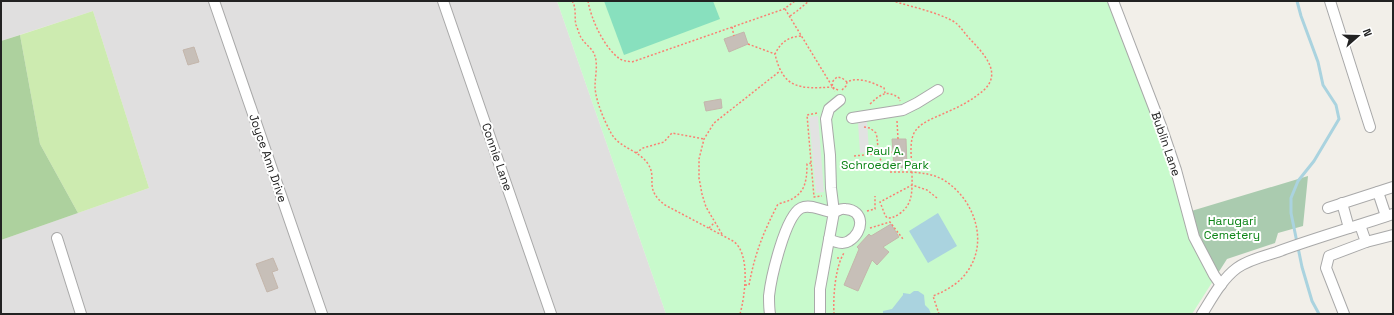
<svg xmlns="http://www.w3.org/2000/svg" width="1394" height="315" viewBox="0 0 1394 315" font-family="'Space Grotesk',sans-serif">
  <rect width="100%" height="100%" fill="#f2efe9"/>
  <path fill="#e0dfdf" d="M1 1H557L666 314H1V240L149 188 93 11 1 41Z"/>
  <path fill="#cdebb0" d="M93 11 149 188 78 213 40 144 20 35Z"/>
  <path fill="#add19e" d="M20 35 40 144 78 213 1 240V41Z"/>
  <path fill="#aacbaf" d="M1308 176 1303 226 1278 233 1275 243 1227 259 1213 281 1188 212Z"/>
  <path fill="#c8facc" d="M557 1H1112L1213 281 1192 314H666Z"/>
  <path fill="#88e0be" d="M604 1H713L720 19 624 55Z"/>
  <g fill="#e2e2e2">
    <path d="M818 116 824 192 816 193 809 117Z"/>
    <path d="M867 121 869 152 860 153 858 122Z"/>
  </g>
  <g fill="#aad3df">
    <path d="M938 213 957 246 928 263 909 231Z"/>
    <path d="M914 291H918L924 295 925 305 929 309 931 314H883V311L892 309 903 295V293L910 294Z"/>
  </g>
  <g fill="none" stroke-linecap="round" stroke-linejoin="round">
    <path stroke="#aad3df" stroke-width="3" d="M1297 1 1301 16 1318 62 1323 85 1336 105 1339 119 1314 161 1298 181 1291 198V213L1302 267 1312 301 1319 314"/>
  </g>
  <g fill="#c7bfb8" stroke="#c4b6ab">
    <path d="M744 32 748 44 729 52 724 39Z"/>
    <path d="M194 47 199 62 188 65 183 50Z"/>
    <path d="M721 99 722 108 706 111 704 102Z"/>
    <path d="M892 139H906L907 167 894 168Z"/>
    <path d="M891 224 899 237 883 247 889 252 877 265 872 260 858 291 844 285 859 249 857 247 869 234 871 236Z"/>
    <path d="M273 258 278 270 272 272 278 288 267 292 256 264Z"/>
  </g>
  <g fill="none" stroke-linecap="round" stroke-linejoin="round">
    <defs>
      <g id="minor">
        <path d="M214 1 322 314"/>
        <path d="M443 1 551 314"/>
        <path d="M1113 1 1161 126 1176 170 1194 237 1214 275 1221 285"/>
        <path d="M1330 1 1370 127"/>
        <path d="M852 118 903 110 917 103 938 90"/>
        <path d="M1378 192 1386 216"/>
        <path d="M1342 203 1349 228"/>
        <path d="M1328 208 1393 187"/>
        <path d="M57 238 81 314"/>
        <path d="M1366 242 1393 235"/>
        <path d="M770 314C769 308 769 302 769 296 771 278 785 216 801 208 811 203 823 212 833 212 837 212 840 208 845 209 865 210 864 232 849 241 843 245 835 242 829 239"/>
        <path d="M820 314V289L834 212 831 188 830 155 826 119 829 109 840 100"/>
        <path d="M1202 314C1212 298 1222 279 1237 268 1248 260 1264 256 1277 252 1315 238 1354 227 1393 214"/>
        <path d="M1344 314 1326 268 1329 256 1366 242 1360 225"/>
      </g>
    </defs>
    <use href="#minor" stroke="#a9a9a9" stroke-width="12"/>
    <g stroke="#fa8072" stroke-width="1.5" stroke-dasharray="2 2" stroke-linecap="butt">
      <path d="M572 1C577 8 574 17 576 25 578 29 579 35 582 39 586 45 593 49 595 56 598 65 595 77 595 87 596 102 604 120 611 133 619 148 639 150 648 164 658 179 643 188 665 205L733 241C751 253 745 296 740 314"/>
      <path d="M588 1C591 19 604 48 620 59 623 61 627 61 632 62L784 9 795 1"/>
      <path d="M785 9 835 91"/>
      <path d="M790 16 797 11 809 1"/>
      <path d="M732 27 734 36"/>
      <path d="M801 36C788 37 781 42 775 54 783 89 800 89 832 87"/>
      <path d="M748 44 775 54"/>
      <path d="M838 90 832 87 833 81 837 77 842 78 847 82"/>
      <path d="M842 90 846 86 847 82C859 76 873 83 884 88L885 93"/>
      <path d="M870 104C880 95 886 89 899 98L900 101"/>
      <path d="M817 113 807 115 814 197 822 196"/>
      <path d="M897 121 898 139"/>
      <path d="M864 127 870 128 876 133C880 148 874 154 886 167L894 168"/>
      <path d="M636 153 643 148 664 142 672 133 704 139"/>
      <path d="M854 156 893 152"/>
      <path d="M890 172H912C912 159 908 140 916 130 923 121 937 117 947 112 959 107 970 101 979 94 1006 75 984 54 968 37 963 31 958 23 951 20 933 11 912 7 893 1"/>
      <path d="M937 198 927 190 912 185 880 202 885 215 887 218C892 218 895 217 899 214 914 204 912 189 912 172 923 173 932 174 942 179 972 196 989 238 969 269 961 282 948 290 933 296L939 314"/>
      <path d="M867 211 875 209V196"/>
      <path d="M709 228 714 223"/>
      <path d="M870 228 890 222 903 239"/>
      <path d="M722 234 706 207 702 194 699 178V159L704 139 714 123 780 71"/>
      <path d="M837 258H841"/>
      <path d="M745 285H749C755 253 763 233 778 204 802 198 807 188 807 164L811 163"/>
      <path d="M834 314C833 298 835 267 844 253"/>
    </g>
    <use href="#minor" stroke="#fff" stroke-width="10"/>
  </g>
  <g text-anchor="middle" stroke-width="4" stroke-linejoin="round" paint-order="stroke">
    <g font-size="12" fill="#222" stroke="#fff">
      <text transform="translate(1166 144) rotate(71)" y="4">Bublin Lane</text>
      <text transform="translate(497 157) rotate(71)" y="4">Connie Lane</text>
      <text transform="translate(268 158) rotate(71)" y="4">Joyce Ann Drive</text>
    </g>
    <g font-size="12" fill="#0c8416" stroke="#fff">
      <text x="885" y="155">Paul A.<tspan x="885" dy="14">Schroeder Park</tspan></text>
      <text x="1232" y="225">Harugari<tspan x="1232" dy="14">Cemetery</tspan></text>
    </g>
  </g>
  <rect width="1394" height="315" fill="none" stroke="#222222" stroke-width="4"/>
  <g transform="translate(1358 36) rotate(70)" stroke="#ffffff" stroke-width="3" paint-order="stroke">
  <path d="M0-3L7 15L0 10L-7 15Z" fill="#222222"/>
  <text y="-6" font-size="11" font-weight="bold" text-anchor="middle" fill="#222222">N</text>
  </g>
</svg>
